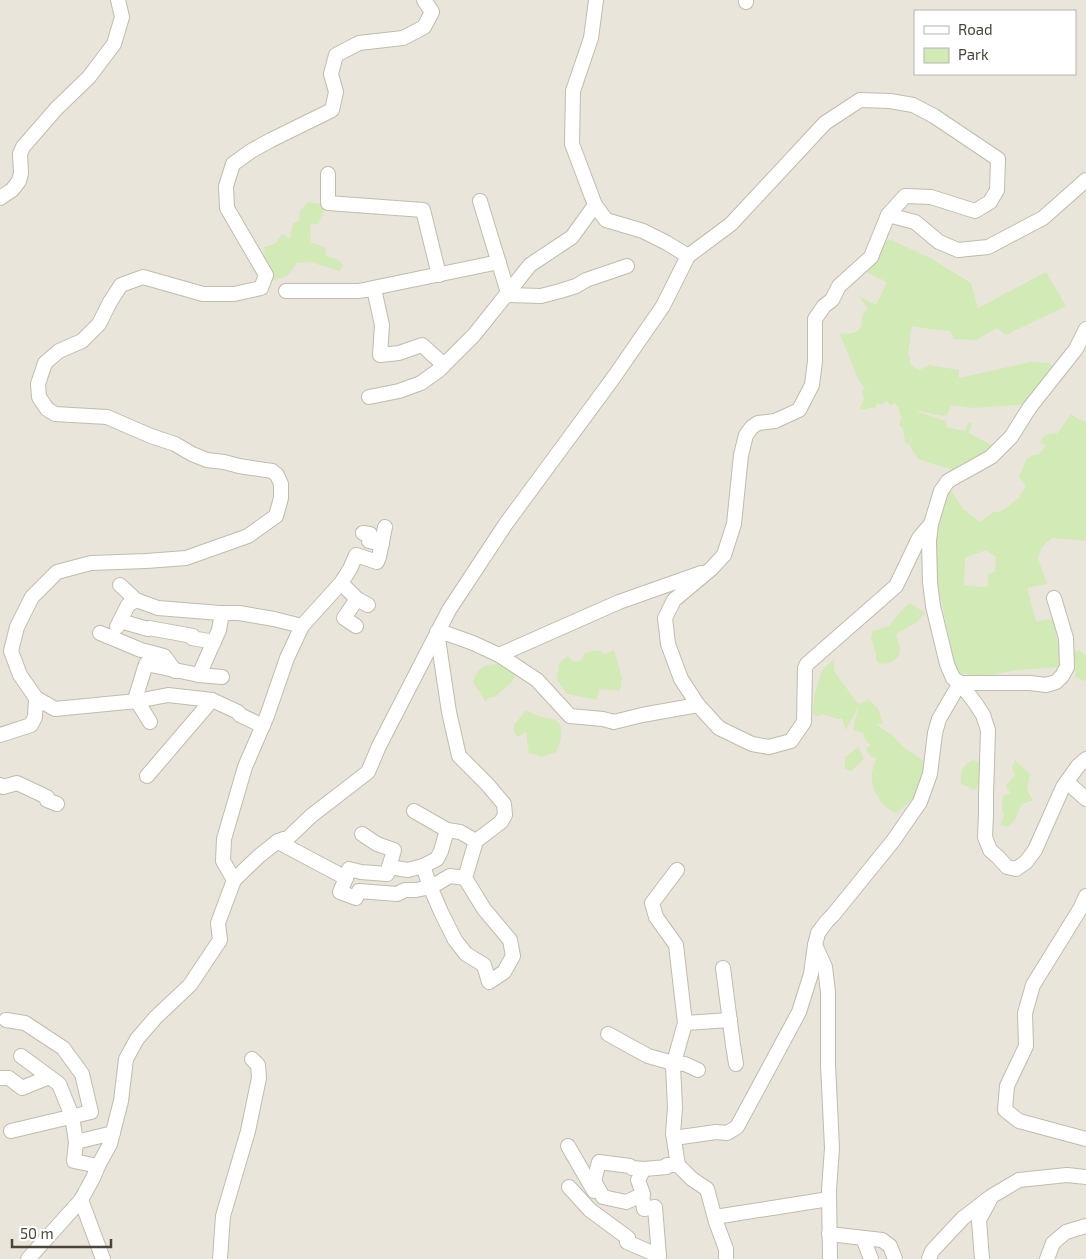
<svg xmlns="http://www.w3.org/2000/svg" width="1086" height="1259" viewBox="0 0 1086 1259" font-family="'Exo 2',sans-serif">
  <rect width="100%" height="100%" fill="#f6f3ec"/>
  <path fill="#eae5da" fill-rule="evenodd" d="M0 0H1086V1259H0ZM915 11H1075V74H915Z"/>
  <g fill="#d2eab5" fill-rule="evenodd">
    <path d="M308 202 327 205 318 224H310L311 242 326 248 325 255 339 260 343 266 340 271 310 262 297 263 287 276 271 281 265 257 264 247 275 244 282 234 290 239 293 223 299 221 300 211Z"/>
    <path d="M891 240 932 259 971 283 978 308 1046 272 1066 306 1006 335 997 328 976 340 954 339 950 331 929 329 913 326 911 329 908 354 910 357V364L919 370 929 365 959 370V378L1030 362 1049 363 1053 367 1034 402 1018 405 973 408 951 405 947 415 943 416 918 411V412L946 421V427L965 431 968 422 972 423 969 433 991 445 989 454 973 465 953 470 918 459 910 446 912 435 909 444 905 443 903 428 899 425 902 417 900 415 899 408 895 403 890 406 887 400 883 404H877L875 408H869L863 410 860 408 864 399 862 391 865 388 859 381 841 337 839 334C850 332 854 337 862 325 861 317 862 315 868 309L859 296 876 305 887 282 862 270 881 242Z"/>
    <path d="M1071 414 1075 417 1084 422 1086 420V541L1052 538 1042 547 1038 558 1047 584 1027 588 1036 621 1053 619 1062 667 1018 670 983 676 957 673 938 587 934 529 948 486 963 509 980 522 994 512H1000L1020 497 1021 493 1026 487 1019 476 1027 459 1033 455H1038L1046 446 1040 442 1045 435 1058 433ZM986 550 996 557 995 572 988 574V586L983 587 964 585 965 558Z"/>
    <path d="M910 603 925 613 917 622 896 634 900 647 899 656 890 663 880 664 876 660V654L871 638 873 631 889 626 902 610Z"/>
    <path d="M598 650 605 654 614 650 622 678 620 691 599 689 597 700 567 694 557 680 559 663 568 656 573 662 581 661 585 653Z"/>
    <path d="M1079 650 1083 654H1086V682L1075 676 1076 668 1073 653Z"/>
    <path d="M834 659V671L858 704 869 700 878 709 883 723 877 724 881 728 891 734 904 748 920 758 928 766 923 790 896 813C882 808 870 788 872 774 872 768 875 763 876 758L871 757 866 749 871 745 866 741 863 733 853 730 858 707 846 730 842 719H837L823 714 819 716 813 715 814 697 822 670Z"/>
    <path d="M493 664H504L519 672C513 683 504 688 495 697L488 698 486 702 473 682C478 670 480 666 493 664Z"/>
    <path d="M526 710C531 713 536 715 541 717 550 718 559 718 561 728 562 737 560 744 556 752L541 757 529 753 526 732 518 737 514 732V725Z"/>
    <path d="M858 747 864 759 851 771 845 769V757Z"/>
    <path d="M973 760 983 764 980 786 974 790 961 784C961 772 961 766 973 760Z"/>
    <path d="M1015 760 1030 774 1027 790 1033 800 1021 805 1014 821 1008 827 1000 825 1004 816 1002 808 1003 796 1010 793 1006 786 1015 775 1012 768Z"/>
  </g>
  <g fill="none" stroke-linecap="round" stroke-linejoin="round">
    <defs>
      <g id="minor">
        <path d="M596 0 591 38 573 91 572 144 595 205 606 220 643 231 667 243 688 256"/>
        <path d="M746 2V0"/>
        <path d="M328 174V203L423 210 439 275"/>
        <path d="M0 198 12 190 19 181 21 173 20 154 23 147 56 109 89 77 114 44 122 17 118 0"/>
        <path d="M480 201 508 293"/>
        <path d="M888 215 915 222 939 242 958 250 988 247 1043 218 1086 180"/>
        <path d="M368 289 499 262"/>
        <path d="M286 291H357L374 289 382 325 380 355 399 353 422 345 444 365"/>
        <path d="M506 295 541 296 560 291 576 286 586 280 627 266"/>
        <path d="M369 397 399 391 421 383 439 370 474 335 530 265 572 237 595 205"/>
        <path d="M931 524 941 491 948 481 991 457 1011 437 1030 407 1076 349 1086 329"/>
        <path d="M363 533 370 534 369 541 382 544"/>
        <path d="M120 585 136 600 158 608 220 613H239L274 619 302 626"/>
        <path d="M357 599 341 583 350 569 356 555 377 562 379 557 385 527"/>
        <path d="M120 621 148 629 149 628 193 636 192 638 214 642"/>
        <path d="M356 626 344 618 357 599 368 605"/>
        <path d="M117 627 128 605 136 600"/>
        <path d="M100 633 141 650 164 656 175 671"/>
        <path d="M499 655 619 602 701 573"/>
        <path d="M199 675 219 630 222 613"/>
        <path d="M212 700 238 712 240 715 263 726"/>
        <path d="M150 722 137 701 136 696 146 664 199 675 222 677"/>
        <path d="M0 735 31 725 35 717 36 698"/>
        <path d="M147 776 212 700 168 695 137 701 55 709 36 698 20 675 11 651 17 627 32 597 57 572 91 563 146 561 186 558 248 536 276 516 281 498V484L277 475 272 471 239 466 224 462 207 460 192 454 175 444 151 436 107 417 55 414 47 409 39 397 38 384 45 363 59 351 82 341 99 324 110 302 121 285 143 277 203 294H234L261 288 266 275 227 208 226 186 233 164 251 151 271 140 332 110 336 92 331 74 336 55 359 43 403 38 424 27 432 12 424 0"/>
        <path d="M1067 782 1086 799"/>
        <path d="M0 785 3 787 17 783 47 797V800L57 804"/>
        <path d="M414 811 447 830 460 832 476 841"/>
        <path d="M362 834 377 844 394 850 389 867"/>
        <path d="M278 841 282 844 346 878 349 869 361 872 387 874 389 867 408 870 423 866 437 859 441 851 447 830"/>
        <path d="M423 866 429 884 441 912 455 940 466 954 484 965 489 982 504 972 513 956 510 940 484 909 465 878 476 841 501 822 505 815 504 804 487 784 459 756 449 712 437 632 448 634 473 643 499 655 537 680 570 716 603 719 614 722 642 715 698 705"/>
        <path d="M677 870 652 903 656 917 676 945 685 1023 673 1066 675 1107 673 1134 678 1165 692 1179 707 1189 716 1222 726 1249V1259"/>
        <path d="M346 878 340 892 356 898 359 891 397 894 405 890H416L431 887 450 876 465 878"/>
        <path d="M234 880 259 856 278 841 289 837 311 816 368 772 379 746 449 610 505 525 614 377 663 306 688 256 731 224 825 123 860 100 890 101 913 105 934 116 998 159 997 190 990 202 975 211 931 197 905 196 888 215 871 257 839 286 832 300 824 306 815 319V361L812 385 799 410 775 421 758 423 752 427 746 435 741 455 734 524 724 555 711 569 674 600 665 618 668 644 681 679 698 705 719 728 752 744 769 747 791 741 804 722 805 668 807 664 896 586 919 538 931 524 929 541 930 582 933 606 947 664 953 678 960 683H1030L1046 685 1056 682 1062 676 1067 667 1066 638 1054 598"/>
        <path d="M1086 896 1080 909 1033 985 1025 1013 1026 1046 1007 1086 1005 1110 1019 1121 1086 1139"/>
        <path d="M723 968 733 1045 736 1064"/>
        <path d="M6 1020 25 1023 63 1048 82 1074 91 1112 11 1131"/>
        <path d="M685 1023 730 1020"/>
        <path d="M608 1034 648 1056 673 1063 685 1064 698 1070"/>
        <path d="M21 1056 59 1084 72 1116 76 1142 74 1161 98 1166"/>
        <path d="M0 1078H9L22 1088 49 1077"/>
        <path d="M674 1138 716 1132 727 1133 737 1127 799 1012 811 974 815 945"/>
        <path d="M76 1142 113 1133"/>
        <path d="M568 1146 594 1191"/>
        <path d="M569 1187 590 1210 628 1238 627 1242 659 1256"/>
        <path d="M642 1195 643 1194 638 1180 644 1169"/>
        <path d="M81 1200 103 1259"/>
        <path d="M715 1217 829 1199"/>
        <path d="M829 1234 882 1240 890 1246 895 1259"/>
        <path d="M863 1238 871 1259"/>
        <path d="M28 1259 81 1200 93 1178 98 1166 110 1144 121 1101 126 1059 137 1039 156 1017 190 985 220 940 218 923 234 880 223 861 224 839 245 767 267 716 287 658 302 626 341 583"/>
        <path d="M220 1259 223 1216 248 1131 259 1078 258 1065 252 1059"/>
        <path d="M657 1259 659 1256 655 1207 644 1209 642 1195 626 1202 603 1197 594 1181 599 1162 630 1166 632 1168 644 1169 667 1167V1165H678"/>
        <path d="M830 1259 829 1190 832 1148 828 1064V992L825 967 815 945 818 933 827 921 833 915 893 841 920 802 930 774 935 733 939 719 960 683 976 704 983 715 988 730 986 796V814L985 837 990 850 998 857 1007 867 1016 869 1026 862 1035 850 1063 787 1078 766 1086 759"/>
        <path d="M929 1259 932 1251 963 1218 989 1198"/>
        <path d="M982 1259 979 1220 992 1196 1019 1180 1067 1175 1086 1177"/>
        <path d="M1047 1259 1053 1243 1066 1232 1086 1226"/>
      </g>
    </defs>
    <use href="#minor" stroke="#c2bbae" stroke-width="16"/>
    <use href="#minor" stroke="#fff" stroke-width="14"/>
  </g>
  <rect x="914" y="10" width="162" height="65" fill="#ffffff" stroke="#b7b4b0"/>
  <rect x="924" y="26" width="25" height="8" fill="#ffffff" stroke="#b7b4b0"/>
  <text x="958" y="35" font-size="15" fill="#4b4439">Road</text>
  <rect x="924" y="48" width="25" height="15" fill="#d2eab5" stroke="#b7b4b0"/>
  <text x="958" y="60" font-size="15" fill="#4b4439">Park</text>
  <path d="M12 1239v8h99v-8" fill="none" stroke="#4b4439" stroke-width="2.5"/>
  <text x="20" y="1239" font-size="15" fill="#4b4439" stroke="#ffffff" stroke-width="4" paint-order="stroke">50 m</text>
</svg>
